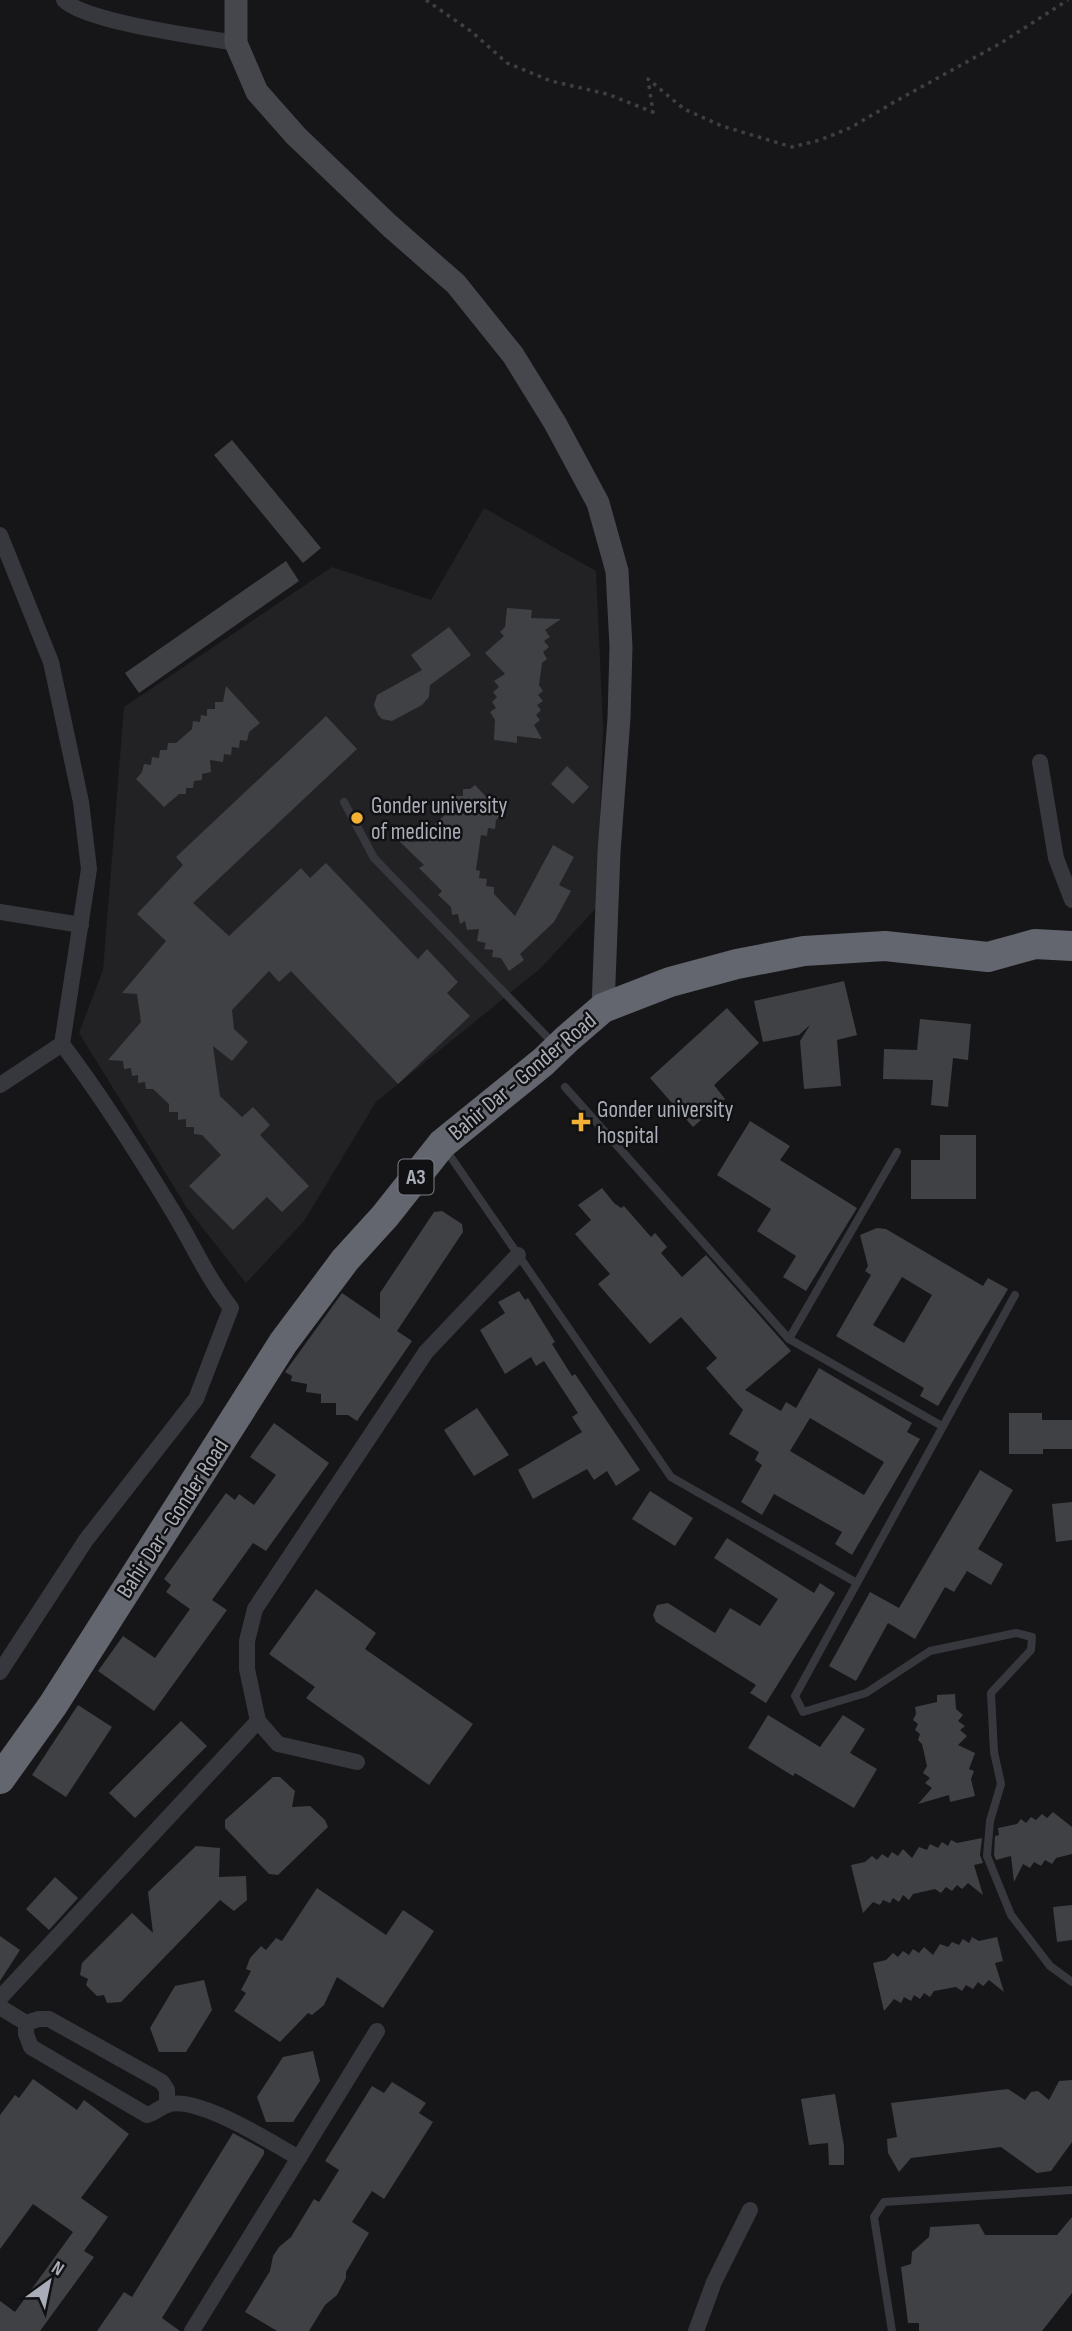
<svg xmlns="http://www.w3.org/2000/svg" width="1072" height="2331" viewBox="0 0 1072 2331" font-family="'Sofia Sans Condensed',sans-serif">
  <rect width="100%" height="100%" fill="#161618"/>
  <path fill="#222225" d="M484 508 596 571 603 728 597 907 541 968 376 1102 304 1221 246 1283 187 1208 79 1033 103 970 124 707 332 567 431 600Z"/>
  <g fill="#404145" fill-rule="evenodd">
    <path d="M232 440 321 548 303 563 214 455Z"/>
    <path d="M286 561 299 581 139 693 125 673Z"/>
    <path d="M507 608 532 610 531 618 561 619 545 630 550 637 544 641 549 647 543 652 547 659 542 663 539 685 543 691 538 695 543 701 537 705 541 710 536 715 540 720 534 725 542 739 517 736V743L494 740 495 720 490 712 496 708 492 702 497 697 493 692 499 687 494 681 505 674 485 653 504 636 500 632 505 627Z"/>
    <path d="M449 627 471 655 430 685 429 697 422 705 392 721 382 719 378 715 374 705 377 695 422 670 411 655Z"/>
    <path d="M226 686 260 723 249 732 247 741 240 740 239 748 232 747 231 755 224 754 223 762 210 760 211 772 202 774V780L194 781 193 788H186V794H179L164 807 136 779 142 772 144 764 151 765 152 757 159 758 160 750H167L168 743H176L192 729 193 721 200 722 201 715 207 716V709H215V702H223Z"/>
    <path d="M326 716 357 749 193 903 229 936 301 868 310 878 326 863 418 959 427 949 458 982 447 993 470 1016 398 1084 291 971 279 982 269 971 232 1010 234 1029 248 1042 232 1061 213 1046 220 1096 242 1117 253 1107 270 1125 260 1135 309 1186 282 1212 267 1197 233 1230 189 1186 221 1155 202 1135 194 1134V1127H186V1119L178 1120V1112H169V1104L153 1089H146L145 1082 138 1083V1075L132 1076 131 1068 124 1069 123 1061 108 1060 141 1022 137 994 122 993 166 941 137 914 183 865 176 857Z"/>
    <path d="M567 766 589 787 573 804 551 784Z"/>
    <path d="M475 785 491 802 497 796 508 809 496 820 495 829 488 828 487 836 481 835 476 870 480 871 479 878 487 879 486 886 494 887V894L515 916 553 845 574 857 559 885 571 891 554 922 520 954 524 960 509 971 501 958 492 957 493 950 484 949 486 943 477 941 479 929 467 930 465 921 460 924 458 914 452 915 451 907 438 895 442 891 419 868 424 865 398 840 416 842V833L423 834 424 826 432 827 449 811V804H456V796H463V789H470Z"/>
    <path d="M844 981 857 1035 837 1040 841 1086 804 1089 800 1041 810 1025 799 1035 763 1042 754 1001Z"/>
    <path d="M727 1008 759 1043 714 1085 725 1099 693 1127 650 1078Z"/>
    <path d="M920 1019 971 1024 968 1060 953 1058 948 1107 931 1105 933 1080 883 1079 884 1049 917 1050Z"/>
    <path d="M750 1121 790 1146 780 1160 857 1208 806 1291 783 1277 796 1256 757 1231 771 1209 717 1175Z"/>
    <path d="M940 1135H976V1199H911V1160H940Z"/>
    <path d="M602 1188 614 1203 621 1208 624 1206 651 1237 655 1233 667 1247 661 1253 682 1277 706 1255 791 1351 745 1390 781 1411 786 1402 796 1408 819 1368 912 1423 907 1432 920 1439 852 1555 835 1544 842 1532 774 1494 762 1515 741 1502 762 1465 755 1460 759 1452 729 1434 743 1410 706 1368 717 1358 681 1317 650 1344 598 1284 610 1274 575 1234 591 1220 578 1205ZM810 1418 884 1462 864 1495 790 1451Z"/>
    <path d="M442 1211 462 1224 463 1232 397 1331 412 1341 357 1421 348 1415H336V1403H321V1394L306 1392 307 1384 291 1381 292 1376 285 1372 342 1293 380 1319V1293L434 1212Z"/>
    <path d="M877 1228 886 1229 983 1286 988 1278 1008 1289 938 1406 920 1396 924 1388 836 1336 871 1275 865 1271 868 1266 860 1235ZM902 1277 932 1295 904 1343 873 1325Z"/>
    <path d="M519 1291 525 1300 528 1298 555 1342 552 1344 572 1376 575 1374 640 1470 616 1486 607 1471 594 1480 587 1469 533 1499 518 1470 582 1432 572 1417 578 1413 544 1361 536 1366 531 1357 505 1374 480 1330 505 1313 498 1302Z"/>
    <path d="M477 1408 509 1455 474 1476 444 1430Z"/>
    <path d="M1009 1413H1042V1420H1072V1449H1043V1454H1009Z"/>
    <path d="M274 1423 329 1463 266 1551 253 1543 212 1600 227 1610 154 1711 98 1671 123 1636 155 1658 190 1609 166 1592 171 1585 164 1579 226 1493 235 1500 239 1494 254 1505 276 1475 250 1457Z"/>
    <path d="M980 1470 1013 1490 978 1549 1003 1564 991 1585 967 1571 954 1592 945 1587 915 1639 888 1623 856 1681 829 1666 870 1592 899 1608Z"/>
    <path d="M650 1491 693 1518 675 1546 632 1519Z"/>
    <path d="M1072 1502V1540L1056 1542 1052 1504Z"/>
    <path d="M727 1538 814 1593 820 1583 835 1593 766 1703 750 1693 756 1685 656 1622 653 1615 657 1605 668 1603 715 1633 730 1608 760 1626 778 1599 714 1558Z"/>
    <path d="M316 1589 376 1633 365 1649 473 1724 429 1785 306 1698 315 1687 269 1654Z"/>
    <path d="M955 1694 956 1709 963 1715 958 1721 965 1726 960 1730 967 1736 958 1745 975 1753 969 1769 974 1771 971 1779 975 1796 950 1802 949 1795 918 1804 932 1788 925 1783 930 1778 923 1773 927 1766 922 1744 918 1740 920 1734 915 1730 918 1724 913 1720 916 1714 915 1707 937 1702V1695Z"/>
    <path d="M78 1705 112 1727 66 1797 32 1775Z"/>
    <path d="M768 1715 820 1747 843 1715 865 1729 850 1753 877 1769 854 1808 795 1773 793 1776 748 1748Z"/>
    <path d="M181 1721 207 1746 135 1818 109 1793Z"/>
    <path d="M273 1777H280L295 1791 292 1807 310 1806 325 1820 328 1827 278 1875 269 1874 225 1828V1820Z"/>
    <path d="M1053 1812 1072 1827V1854L1056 1858 1052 1864 1045 1860 1041 1866 1034 1862 1030 1868 1023 1864 1014 1882 1011 1856 996 1860 994 1855 995 1836 999 1835 998 1828 1017 1824 1021 1819 1026 1823 1031 1817 1036 1820 1042 1814 1047 1818Z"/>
    <path d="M982 1838 980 1855 983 1863 974 1865 983 1895 968 1883 962 1889 957 1885 952 1891 946 1887 941 1893 935 1889 913 1894 909 1900 903 1895 899 1902 893 1898 890 1903 883 1900 880 1905 873 1902 863 1913 851 1865 865 1862 872 1856 877 1860 882 1854 888 1858 892 1852 898 1856 903 1849 912 1858 919 1847 927 1850 930 1844 938 1848 942 1842 948 1846 951 1840 957 1843Z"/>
    <path d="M196 1846 220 1848 219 1877 246 1876 247 1900 234 1911 220 1900 121 2002 107 2003 104 1995 97 1996 86 1985 88 1979 80 1975 82 1963 132 1913 153 1933 148 1892Z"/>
    <path d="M55 1877 78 1898 49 1930 26 1909Z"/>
    <path d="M317 1888 386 1935 403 1910 434 1931 383 2008 337 1977 324 2005 312 2015 308 2013 280 2042 234 2011 246 1993 241 1990 251 1971 246 1969 250 1958 261 1946 266 1950 276 1938 282 1941Z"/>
    <path d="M1072 1905V1940L1057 1942 1053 1907Z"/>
    <path d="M0 1936 20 1950 0 1981Z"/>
    <path d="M972 1937 979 1941 997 1937 1003 1961 995 1963 1004 1992 989 1980 983 1986 978 1982 973 1989 966 1985 962 1991 956 1987 934 1991 930 1997 924 1993 920 1999 914 1995 911 2001 904 1997 901 2003 894 1999 884 2011 873 1963 886 1960 893 1953 898 1957 903 1951 909 1955 913 1949 919 1953 924 1947 933 1955 940 1944 948 1947 952 1942 959 1945 963 1939 969 1943Z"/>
    <path d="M204 1980 212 2010 186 2052H159L150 2028 175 1986Z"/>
    <path d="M313 2051 320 2081 293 2122H266L257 2097 283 2057Z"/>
    <path d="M33 2079 77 2110 84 2100 129 2134 81 2198 108 2217 84 2251 94 2257 40 2331H0V2301L15 2312 73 2232 33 2204 0 2249V2115L15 2095 19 2098Z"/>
    <path d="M1072 2080V2142L1051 2171 1037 2173 1001 2147 911 2158 899 2172 888 2153 887 2139 897 2137 891 2103 1008 2089 1025 2100 1031 2092 1038 2091 1049 2100 1059 2081Z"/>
    <path d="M392 2082 426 2103 419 2113 433 2122 384 2199 372 2191 352 2222 369 2233 346 2272V2278L337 2295 325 2305 309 2331H277L245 2312 270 2271 273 2256 279 2247 291 2237 314 2199 319 2202 339 2170 325 2161 372 2086 384 2093Z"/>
    <path d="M835 2094 844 2146V2165H829L828 2143 809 2145 801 2099Z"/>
    <path d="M233 2133 264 2150V2154L162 2318 180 2331H97L124 2292 132 2297Z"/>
    <path d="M1072 2217V2293L1042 2331H919V2323H908L901 2267 911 2264 912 2252 929 2237 930 2227 979 2224 985 2235H1057Z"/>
  </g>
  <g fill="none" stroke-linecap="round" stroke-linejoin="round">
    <path stroke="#3d3f44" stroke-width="3.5" stroke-dasharray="3.5 5" stroke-linecap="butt" d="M426 0 472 32 507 63 551 81 607 94 653 112 648 79 684 109 722 126 792 147 820 140 850 128 896 101 1001 43 1068 0"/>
    <g stroke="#37383d" stroke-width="8">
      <path d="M344 802 374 858 554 1044"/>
      <path d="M565 1087 789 1339 942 1426"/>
      <path d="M446 1150 671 1477 857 1583"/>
      <path d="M1015 1295 795 1696 803 1712 866 1693 930 1651 1016 1633 1032 1637 1031 1650 991 1693 994 1752 1001 1784 990 1821 987 1856 1011 1915 1050 1966 1072 1982"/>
      <path d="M789 1339 897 1152"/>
      <path d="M892 2331 874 2217 884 2202 1072 2190"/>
    </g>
    <g stroke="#37383d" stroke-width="16">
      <path d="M64 0C85 22 201 37 236 43"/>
      <path d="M0 535 51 662 81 802 89 869 62 1044C103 1098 140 1157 175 1215 194 1247 208 1279 231 1308L196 1399 86 1540 0 1672"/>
      <path d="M1040 762 1056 858 1072 900"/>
      <path d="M0 912 81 925"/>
      <path d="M0 1085 62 1044"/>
      <path d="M357 1762 278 1744 258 1721 247 1669V1641L255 1609 426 1352 518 1255"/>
      <path d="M0 1998 258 1721"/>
      <path d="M0 2007 26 2023"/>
      <path d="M26 2023V2034L31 2047 147 2115C155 2113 159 2108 167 2105 196 2094 272 2143 299 2158"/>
      <path d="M26 2023 39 2019H49L162 2082 167 2090V2105"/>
      <path d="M192 2331 377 2031"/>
      <path d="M696 2331 714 2282 750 2210"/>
    </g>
    <path stroke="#45474d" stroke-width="23" d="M236 0V43L257 92 296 136 390 226 456 284 513 355 555 423 598 503 617 571 621 647 619 718 609 852 603 1008"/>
    <path stroke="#63666e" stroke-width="30" d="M0 1779 53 1705 283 1343 345 1260 385 1216 442 1144 543 1062 567 1039 603 1008 670 982 737 964 804 951 885 946 988 957 1035 944 1072 946"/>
  </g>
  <g fill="#f2b134" stroke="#111113" stroke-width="2.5">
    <circle cx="357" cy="818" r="7"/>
    <path d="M577.5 1111.5h7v7h7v7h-7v7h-7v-7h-7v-7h7z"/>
  </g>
  <g text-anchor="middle" stroke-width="5" stroke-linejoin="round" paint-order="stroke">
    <rect fill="#111113" stroke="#7b7e86" stroke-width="2" x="398.5" y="1159.5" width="35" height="35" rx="5"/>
    <g font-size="21" font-weight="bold" fill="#a8adb8">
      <text x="416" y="1184">A3</text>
    </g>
    <g font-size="23" fill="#a8adb8" stroke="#111113" text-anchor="start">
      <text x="371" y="813">Gonder university<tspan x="371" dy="26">of medicine</tspan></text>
      <text x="597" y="1117">Gonder university<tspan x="597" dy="26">hospital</tspan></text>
    </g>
    <g font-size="23" fill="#a8adb8" stroke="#111113">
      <text transform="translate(522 1076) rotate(-40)" y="8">Bahir Dar - Gonder Road</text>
      <text transform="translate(172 1518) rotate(-57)" y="8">Bahir Dar - Gonder Road</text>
    </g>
  </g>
  <g transform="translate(49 2282) rotate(33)" stroke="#111113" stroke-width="5" paint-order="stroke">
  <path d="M0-5L12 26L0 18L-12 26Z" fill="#a8adb8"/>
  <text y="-10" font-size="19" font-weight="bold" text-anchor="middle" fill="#a8adb8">N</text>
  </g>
</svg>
